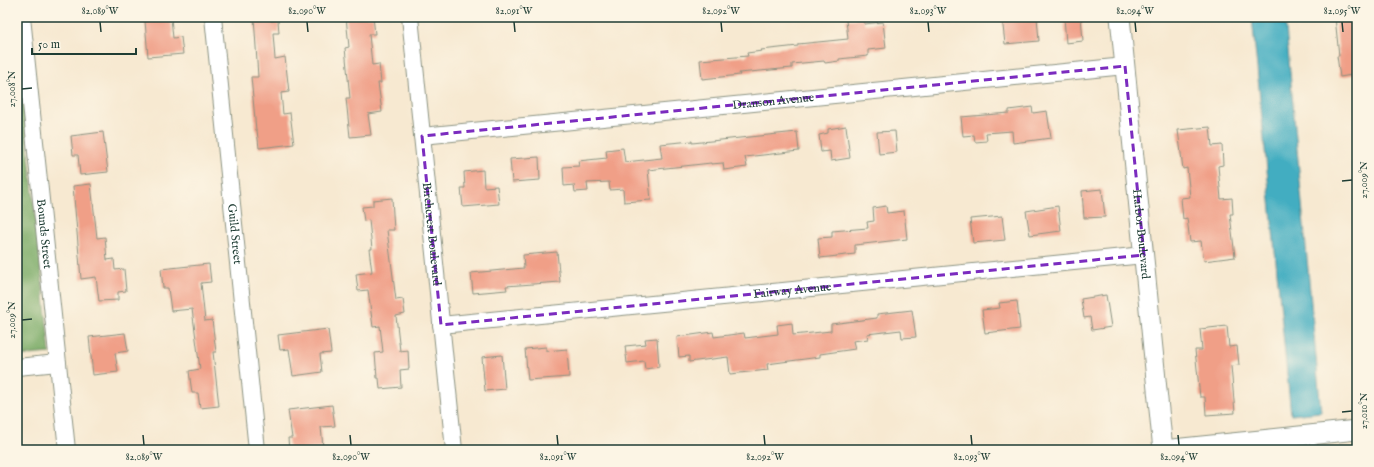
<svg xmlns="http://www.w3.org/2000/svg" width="1374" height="467" viewBox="0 0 1374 467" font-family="'IM FELL English',serif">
  <rect width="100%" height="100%" fill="#fcf5e5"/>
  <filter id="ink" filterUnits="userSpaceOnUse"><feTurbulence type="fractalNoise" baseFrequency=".025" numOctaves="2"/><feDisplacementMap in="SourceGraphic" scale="8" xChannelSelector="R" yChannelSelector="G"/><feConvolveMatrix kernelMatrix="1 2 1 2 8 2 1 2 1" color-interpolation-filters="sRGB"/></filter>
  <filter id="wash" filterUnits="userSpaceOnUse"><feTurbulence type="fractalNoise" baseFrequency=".012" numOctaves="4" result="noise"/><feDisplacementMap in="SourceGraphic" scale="16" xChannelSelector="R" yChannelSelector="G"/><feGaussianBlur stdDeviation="0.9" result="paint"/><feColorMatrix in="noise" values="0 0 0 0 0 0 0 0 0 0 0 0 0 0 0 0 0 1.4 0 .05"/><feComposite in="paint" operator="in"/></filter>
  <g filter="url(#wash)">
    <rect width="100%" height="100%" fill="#f7e9d1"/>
    <path fill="#77a964" stroke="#4b734c" d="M17 42 50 353 17 356Z"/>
    <path fill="#42adc1" stroke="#30757a" d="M1252 17H1285L1321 412 1291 415Z"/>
    <g id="blocks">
      <g fill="#f09f87">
        <path d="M254 17H271V21L278 20 279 33H273L275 59 285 57 289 92 281 93 283 114 290 113 294 144 259 148 257 130H256L251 77H258Z"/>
        <path d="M346 17H373L375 34H369L372 65 379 64 381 83H378L382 112 368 114 371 135 350 137 346 98H350L345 48 349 47Z"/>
        <path d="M1002 17H1037L1039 41 1005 44Z"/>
        <path d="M1064 17H1081L1083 41 1066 43Z"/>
        <path d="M1335 17H1357V74L1340 77 1337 56H1339Z"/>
        <path d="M171 18 173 38 181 37 183 54 148 57 145 21Z"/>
        <path d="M864 18V24L883 22 886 48 868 50V56L839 59V61L825 63 824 61 792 64V68L739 73 740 75 702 79 700 60 748 56 747 53 762 51 761 50 798 46V44L848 39 846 20Z"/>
        <path d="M1032 107 1033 113 1047 111 1051 138 1013 143 1012 131 986 133 987 141 975 142 974 135 963 136 961 117 1009 113V110Z"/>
        <path d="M846 126 850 158 831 161 830 151 821 152 819 135 828 133V129Z"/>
        <path d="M1210 127 1212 146 1222 145 1223 165 1218 166 1221 199 1232 198 1233 214H1230L1235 257 1204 261 1201 241 1190 242 1187 218 1183 219 1181 198 1190 197 1187 168 1183 169 1178 130Z"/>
        <path d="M895 131 897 152 879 154 877 132Z"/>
        <path d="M103 132 108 172 80 175 78 155H73L71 136Z"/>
        <path d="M797 132 799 151 745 157 747 167 724 170 723 163 711 164V163L648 170 651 200 624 202 623 189 610 190 609 182 587 183 588 191 575 192 574 185 564 186 563 167 579 166 578 161 607 158 606 150 623 148 625 162 662 158 660 144 692 141V143Z"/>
        <path d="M539 157 540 180 512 182 510 159Z"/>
        <path d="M483 170 484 187 497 186 499 204 463 207 461 188H465L464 172Z"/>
        <path d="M91 184 97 238 105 237 107 260 114 259 115 270 124 269 126 291 118 292V300L99 301 96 277 81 279 73 186Z"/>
        <path d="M1102 189 1105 217 1084 218 1082 191Z"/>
        <path d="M392 198 394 230H387L396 300 403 299 405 314 396 316 400 351 408 350 409 369 400 370 401 387 380 389 379 378H377L375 353 383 352 380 326 373 327 368 290 358 291 356 274 372 272 369 249H372L369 220 364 221 362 207 373 206V200Z"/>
        <path d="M886 206 887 213 904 211 907 239 855 245V254L820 258 818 238 832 237V231L868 228 867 222 874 221 873 208Z"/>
        <path d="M1058 206 1061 231 1030 235 1026 211Z"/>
        <path d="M1002 216 1005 240 973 243 970 219Z"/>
        <path d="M557 252 560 282 506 286 507 290 473 293 471 273 524 268 523 255Z"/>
        <path d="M209 264 211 282 201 283 205 321 212 320 216 352H213L219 406 200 408 198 393H192L189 371 200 369 192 309 171 311 168 288H163L161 269Z"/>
        <path d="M1106 295 1111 327 1092 330 1090 317 1084 318 1081 299Z"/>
        <path d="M1017 301 1020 329 985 333 982 310 1000 308 999 303Z"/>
        <path d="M912 310 916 337 902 338 901 330 867 334 868 339 853 341 855 349 820 354V357L767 364 768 370 730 374 728 357 689 362V356L679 357 677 337 713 332 714 337 744 333 745 338 778 334 777 325 792 323 793 335 831 331V324L877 318V314Z"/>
        <path d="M1227 326 1229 347 1237 346 1239 365 1231 366 1235 413 1206 415 1205 397H1200L1195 350H1202L1200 329Z"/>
        <path d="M328 329 331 353 320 354 322 372 293 376 289 349 280 350 278 335Z"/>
        <path d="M125 333 128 351 115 353 118 372 93 375 89 337Z"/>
        <path d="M657 338 659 367 645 369 644 361 627 363 625 346 646 344 645 339Z"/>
        <path d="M546 347V351L567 349 569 377 528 380 525 349Z"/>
        <path d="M502 355 505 389 485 391 482 357Z"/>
        <path d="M332 405 335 426 321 427 323 447 289 450 288 438H292L288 410Z"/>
      </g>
    </g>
  </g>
  <g filter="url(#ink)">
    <use href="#blocks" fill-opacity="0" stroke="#8b9382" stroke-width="1"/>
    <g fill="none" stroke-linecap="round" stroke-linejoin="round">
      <defs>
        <g id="minor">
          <path id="s1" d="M22 17 67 450"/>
          <path id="s2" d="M213 17 257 450"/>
          <path id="s3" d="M410 17 454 450"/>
          <path id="s4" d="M422 136 1125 66"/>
          <path id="s5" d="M441 325 1144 255"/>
          <path d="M17 367 58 363"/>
        </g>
        <g id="tertiary">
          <path id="s6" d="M1120 17 1163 450"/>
          <path d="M1163 450 1357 430"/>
        </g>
      </defs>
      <use href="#minor" stroke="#8b9382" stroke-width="18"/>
      <use href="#tertiary" stroke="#8b9382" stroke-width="21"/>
      <use href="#minor" stroke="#fff" stroke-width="16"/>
      <use href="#tertiary" stroke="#fff" stroke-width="19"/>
    </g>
  </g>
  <path fill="none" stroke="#7b2cbf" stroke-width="3" stroke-dasharray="8 5" stroke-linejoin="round" d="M1125 66 1144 255 441 325 422 136Z"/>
  <path fill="none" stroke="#1f3d34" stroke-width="1.5" d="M100 22 101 32M307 22 308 32M514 22 515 32M721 22 722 32M928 22 929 32M1135 22 1136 32M1342 22 1343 32M22 89 32 88M1342 181 1352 180M22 320 32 319M1342 412 1352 411M143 435 144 445M350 435 351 445M557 435 558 445M764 435 765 445M971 435 972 445M1178 435 1179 445"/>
  <g text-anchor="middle" stroke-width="3.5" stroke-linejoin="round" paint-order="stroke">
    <g font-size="12" fill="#1f3d34" stroke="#fcf5e5">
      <text dy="4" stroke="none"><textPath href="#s4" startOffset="353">Dranson Avenue</textPath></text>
      <text dy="4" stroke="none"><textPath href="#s6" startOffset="218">Harbor Boulevard</textPath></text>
      <text dy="4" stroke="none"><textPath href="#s1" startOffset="218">Bounds Street</textPath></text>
      <text dy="4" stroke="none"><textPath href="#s2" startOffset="218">Guild Street</textPath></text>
      <text dy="4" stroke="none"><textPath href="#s3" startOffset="218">Birchcrest Boulevard</textPath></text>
      <text dy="4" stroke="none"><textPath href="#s5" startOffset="353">Fairway Avenue</textPath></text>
    </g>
  </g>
  <rect width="1374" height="467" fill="none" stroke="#fcf5e5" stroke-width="44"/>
  <path d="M32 48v6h104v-6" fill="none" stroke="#1f3d34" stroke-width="2"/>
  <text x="38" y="48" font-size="12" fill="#1f3d34" stroke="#fcf5e5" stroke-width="3" paint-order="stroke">50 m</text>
  <rect x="22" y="22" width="1330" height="423" fill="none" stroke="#1f3d34" stroke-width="1.5"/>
  <g font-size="10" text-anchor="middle" fill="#1f3d34">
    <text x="100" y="14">82.089°W</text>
    <text x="307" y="14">82.090°W</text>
    <text x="514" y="14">82.091°W</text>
    <text x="721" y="14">82.092°W</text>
    <text x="928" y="14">82.093°W</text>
    <text x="1135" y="14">82.094°W</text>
    <text x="1342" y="14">82.095°W</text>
    <text transform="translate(11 89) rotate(-90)" y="4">27.008°N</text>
    <text transform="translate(1363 180) rotate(-90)" y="4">27.009°N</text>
    <text transform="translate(11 320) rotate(-90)" y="4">27.009°N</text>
    <text transform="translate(1363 411) rotate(-90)" y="4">27.010°N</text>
    <text x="144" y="460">82.089°W</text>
    <text x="351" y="460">82.090°W</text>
    <text x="558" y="460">82.091°W</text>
    <text x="765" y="460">82.092°W</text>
    <text x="972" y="460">82.093°W</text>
    <text x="1179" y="460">82.094°W</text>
  </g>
</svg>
